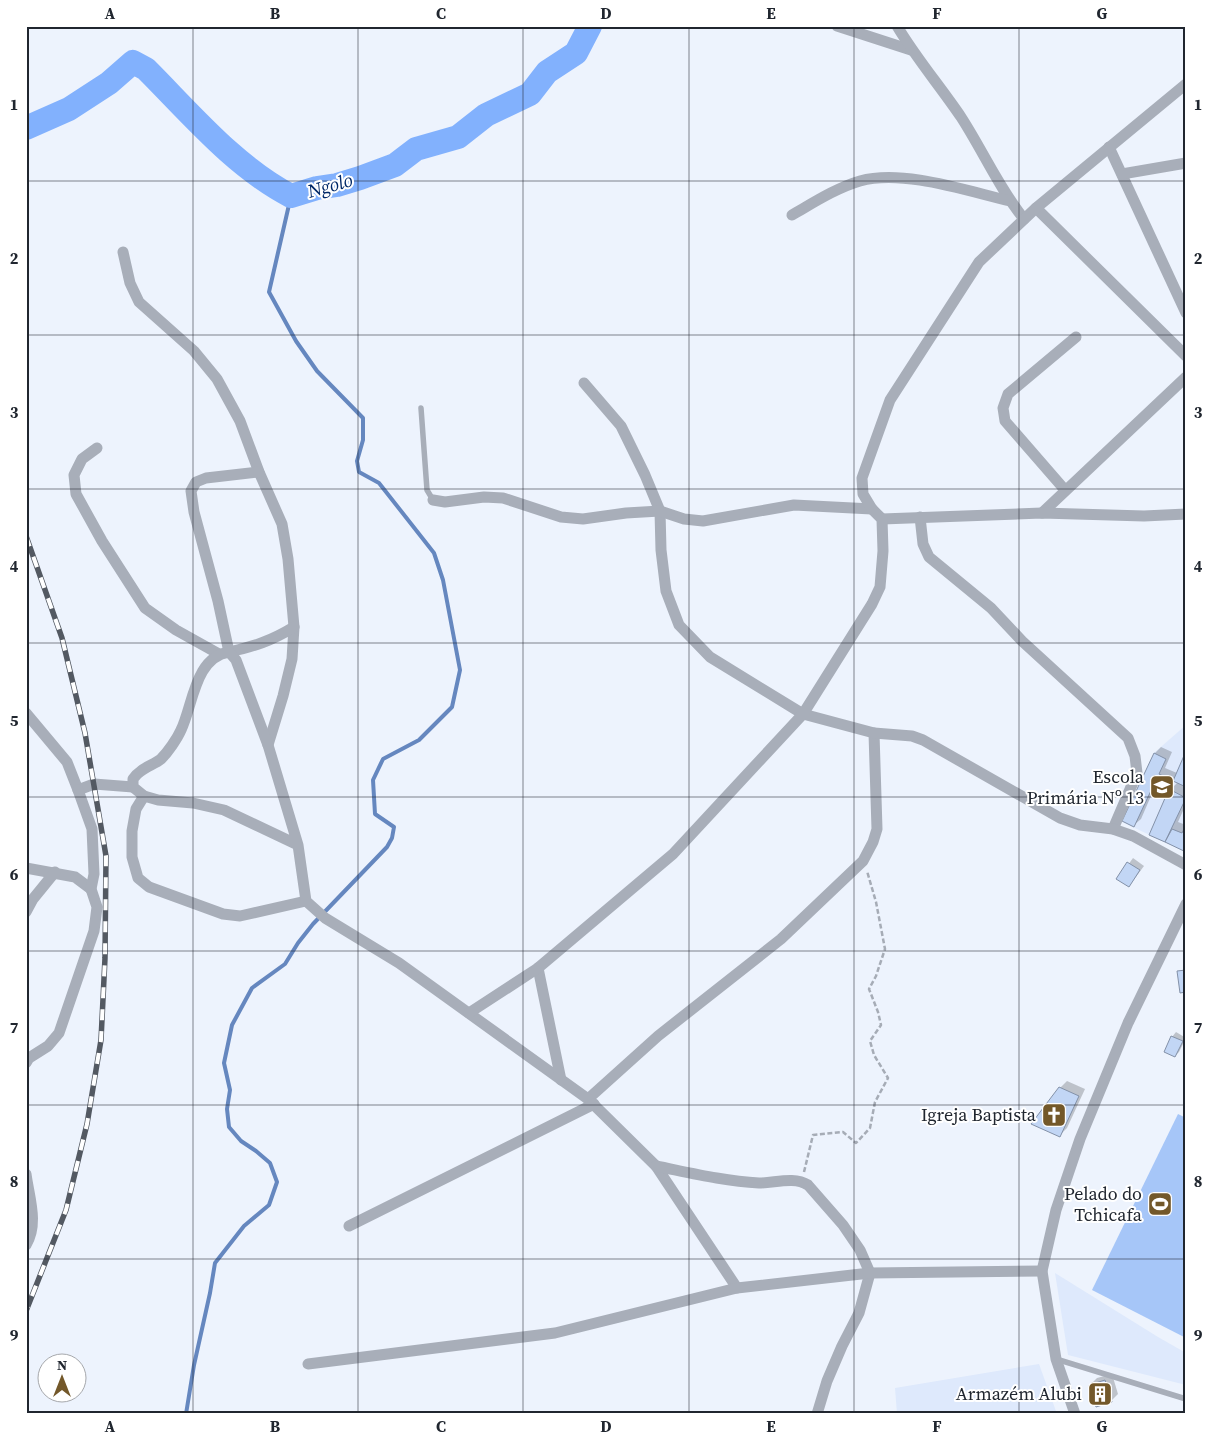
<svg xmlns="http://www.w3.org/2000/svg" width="1212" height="1440" viewBox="0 0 1212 1440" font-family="'Source Serif 4',serif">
  <rect width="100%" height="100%" fill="#edf3fd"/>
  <g fill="#dee9fc">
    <path d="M1186 725V852L1122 822 1154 753Z"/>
    <path d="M1055 1273 1158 1337 1186 1353V1385L1068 1355Z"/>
    <path d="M1039 1364 1057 1414H897L895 1388Z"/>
  </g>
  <path fill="#a6c6f8" d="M1178 1114 1186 1118V1338L1092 1290Z"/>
  <g fill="#0003">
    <path d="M1161 747 1172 752 1165 768 1177 773 1186 754V804L1178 822 1186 825V851L1150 834 1170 790 1181 779 1179 777 1169 787 1157 782 1141 819 1134 825 1155 753Z"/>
    <path d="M1133 858 1144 866 1129 886 1118 879Z"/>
    <path d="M1176 1032 1186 1038 1179 1052 1175 1056 1172 1037Z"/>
    <path d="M1067 1081 1085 1089 1067 1128 1060 1135V1088Z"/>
    <path d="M1112 1374 1118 1394 1111 1401 1090 1385 1097 1378Z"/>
  </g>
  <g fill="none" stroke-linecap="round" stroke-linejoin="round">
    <path stroke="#6587bf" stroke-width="4" d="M186 1414 194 1365 210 1293 215 1263 244 1226 269 1205 277 1182 270 1163 256 1151 241 1141 229 1127 227 1109 230 1090 224 1063 232 1025 252 988 285 964 298 943 313 924 387 847 392 838 394 827 375 814 373 780 383 759 419 740 452 707 460 670 443 580 434 553 379 483 359 472 357 461 363 440V418L317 371 296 341 269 292 291 196"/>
    <path stroke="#82b1fd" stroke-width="24" d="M26 128 69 109 109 83 133 62 146 69C190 113 235 167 291 196L317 188 337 185 360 178 395 165 416 149 458 137 486 115 530 94 547 72 576 53 590 26"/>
  </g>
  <g fill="#c2d6f5" stroke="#8391a8">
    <path d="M1186 751V787L1173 781Z"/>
    <path d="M1154 753 1166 759 1159 774 1173 781 1169 789 1155 782 1134 827 1122 821Z"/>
    <path d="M1169 789 1186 798 1165 842 1149 835Z"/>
    <path d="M1186 825V852L1165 842 1172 829 1182 833Z"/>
    <path d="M1127 862 1140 870 1129 887 1116 879Z"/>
    <path d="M1186 970V992L1180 993 1177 971Z"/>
    <path d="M1171 1036 1183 1041 1175 1057 1164 1052Z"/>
    <path d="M1059 1087 1079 1096 1060 1137 1031 1124Z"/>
    <path d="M1105 1380 1112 1402 1096 1407 1089 1385Z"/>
  </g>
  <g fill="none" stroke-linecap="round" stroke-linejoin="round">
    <path stroke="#a6acb6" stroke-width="2.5" stroke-dasharray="5 2.5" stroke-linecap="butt" d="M804 1172 813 1135 843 1132 856 1143 870 1128 875 1102 888 1078 874 1055 870 1041 881 1025 878 1012 869 989 876 976 885 949 876 902 867 871"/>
    <g stroke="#a8aeb9" stroke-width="5.5">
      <path d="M421 408 427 490 433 500"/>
      <path d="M1056 1359 1186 1399"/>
    </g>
    <g stroke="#a8aeb9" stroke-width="11">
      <path d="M837 26 911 50"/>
      <path d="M897 26C916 58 940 86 961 117 983 151 999 188 1024 219"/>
      <path d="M1109 147 1186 313"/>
      <path d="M1122 174 1186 163"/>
      <path d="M1036 208 1186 356"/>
      <path d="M792 215C813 203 836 188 860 181 903 169 967 191 1010 201"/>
      <path d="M123 252 130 283 139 302 194 351 217 379 240 421 259 472 282 524 288 559 294 627 292 659 283 696 268 745"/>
      <path d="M584 383 621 426 645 475 660 511 661 550 666 591 679 625 710 657 803 714 874 733 877 829 873 842 863 861 781 939 658 1036 588 1099"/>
      <path d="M97 448 82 459 74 475 76 494 102 541 145 608 176 630 219 654"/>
      <path d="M259 472 206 478 196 482 191 491 194 512 218 601 229 652C255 646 271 641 294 627"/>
      <path d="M1065 490 1005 421 1003 408 1008 394 1076 337"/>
      <path d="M433 500 445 502 484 497 503 498 561 517 583 519 626 513 660 511 684 519 703 521 794 505 872 509"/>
      <path d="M1042 513 1186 377"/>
      <path d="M920 517 923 544 929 557 991 608 1022 641 1128 738 1135 756 1137 773 1113 829"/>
      <path d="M882 519 1042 513 1144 516 1186 514"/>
      <path d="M26 713 67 762 78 790 94 784 133 787"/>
      <path d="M874 733 912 736 923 740 1060 818 1080 825 1113 829 1133 836 1186 865"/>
      <path d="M144 796 136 809 132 831V857L138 878 149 887 223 914 240 916 306 901"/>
      <path d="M298 845 224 810 193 803 158 800 144 796 133 787V779C135 776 138 773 141 771 147 766 155 764 161 759 168 752 177 739 181 730 193 705 195 657 229 652L236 660 268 745 298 845 306 901 325 918 399 963 588 1099 656 1166 737 1288"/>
      <path d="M26 868 75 877 91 889"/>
      <path d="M26 912 33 899 55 872"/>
      <path d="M538 968 561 1080"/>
      <path d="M469 1013 538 968 673 854 803 714 872 604 880 587 883 551 882 519 872 509 863 494 862 478 890 400 979 262 1036 208 1186 84"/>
      <path d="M26 1063 29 1058 48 1046 59 1033 94 931 97 907 91 889 94 874 92 829 78 790"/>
      <path d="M656 1166C691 1173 724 1181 759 1183 775 1183 794 1176 808 1185L843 1225 860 1250 870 1273 859 1313 842 1346 827 1381 817 1414"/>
      <path d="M26 1174C29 1197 39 1224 26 1245"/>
      <path d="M349 1226 594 1104"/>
      <path d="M308 1364 555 1333 737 1288 870 1273 1042 1271"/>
      <path d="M1075 1414 1056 1359 1042 1271 1056 1210 1080 1139 1128 1023 1186 904"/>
    </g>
    <defs>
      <path id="rail" d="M26 536 62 638 85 733 106 856 105 958 101 1040 87 1124 66 1210 26 1311"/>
    </defs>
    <use href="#rail" stroke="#535962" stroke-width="5.5"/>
    <use href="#rail" stroke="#fff" stroke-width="4" stroke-dasharray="11" stroke-linecap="butt"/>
  </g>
  <path fill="none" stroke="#20262f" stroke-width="1" stroke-opacity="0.55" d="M193 26V1414M358 26V1414M523 26V1414M689 26V1414M854 26V1414M1019 26V1414M26 181H1186M26 335H1186M26 489H1186M26 643H1186M26 797H1186M26 951H1186M26 1105H1186M26 1259H1186"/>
  <defs>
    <symbol id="school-square" viewBox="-11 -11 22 22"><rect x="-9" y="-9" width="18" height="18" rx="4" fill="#73582a" stroke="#fff"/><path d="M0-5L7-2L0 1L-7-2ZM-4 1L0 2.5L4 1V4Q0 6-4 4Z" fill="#fff"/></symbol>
    <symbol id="church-square" viewBox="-11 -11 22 22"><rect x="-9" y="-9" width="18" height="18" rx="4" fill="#73582a" stroke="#fff"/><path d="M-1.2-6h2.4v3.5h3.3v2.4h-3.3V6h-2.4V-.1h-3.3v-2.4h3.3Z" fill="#fff"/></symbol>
    <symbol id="stadium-square" viewBox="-11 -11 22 22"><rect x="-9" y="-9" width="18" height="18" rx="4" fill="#73582a" stroke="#fff"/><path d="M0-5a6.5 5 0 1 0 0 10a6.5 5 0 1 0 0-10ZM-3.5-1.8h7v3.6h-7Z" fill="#fff"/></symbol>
    <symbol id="building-square" viewBox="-11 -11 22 22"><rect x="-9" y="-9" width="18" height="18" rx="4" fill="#73582a" stroke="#fff"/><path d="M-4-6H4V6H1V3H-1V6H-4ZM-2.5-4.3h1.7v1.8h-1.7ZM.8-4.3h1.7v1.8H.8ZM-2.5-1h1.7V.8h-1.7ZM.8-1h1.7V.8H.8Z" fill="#fff"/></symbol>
  </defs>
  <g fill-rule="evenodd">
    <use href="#school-square" x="1148" y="773" width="28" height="28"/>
    <use href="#church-square" x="1040" y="1101" width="28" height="28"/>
    <use href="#stadium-square" x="1146" y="1190" width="28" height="28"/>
    <use href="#building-square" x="1086" y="1380" width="28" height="28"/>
  </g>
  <g text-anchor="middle" stroke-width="4" stroke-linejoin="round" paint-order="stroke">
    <g font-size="18" fill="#20262f" stroke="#fff" text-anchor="end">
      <text x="1144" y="783">Escola<tspan x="1144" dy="21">Primária Nº 13</tspan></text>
      <text x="1036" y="1121">Igreja Baptista</text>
      <text x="1142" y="1200">Pelado do<tspan x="1142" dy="21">Tchicafa</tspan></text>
      <text x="1082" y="1400">Armazém Alubi</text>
    </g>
    <g font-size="19" font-style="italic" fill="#002868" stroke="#fff">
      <text transform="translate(330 185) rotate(-16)" y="7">Ngolo</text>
    </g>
  </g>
  <rect width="1212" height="1440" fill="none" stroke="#ffffff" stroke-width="55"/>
  <g transform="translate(62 1378)"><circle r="24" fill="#ffffff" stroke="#a6a8ac"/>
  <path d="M0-4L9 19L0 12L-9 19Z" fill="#73582a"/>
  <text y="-8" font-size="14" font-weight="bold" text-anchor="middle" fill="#20262f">N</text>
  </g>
  <rect x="28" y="28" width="1156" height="1384" fill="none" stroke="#20262f" stroke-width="2"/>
  <g font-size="16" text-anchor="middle" font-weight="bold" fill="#20262f">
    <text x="110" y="19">A</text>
    <text x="275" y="19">B</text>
    <text x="441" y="19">C</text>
    <text x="606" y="19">D</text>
    <text x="771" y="19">E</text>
    <text x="937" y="19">F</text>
    <text x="1102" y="19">G</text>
    <text x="14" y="110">1</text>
    <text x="1198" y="110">1</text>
    <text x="14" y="264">2</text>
    <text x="1198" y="264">2</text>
    <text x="14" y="418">3</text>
    <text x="1198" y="418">3</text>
    <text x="14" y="572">4</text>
    <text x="1198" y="572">4</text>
    <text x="14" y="726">5</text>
    <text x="1198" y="726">5</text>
    <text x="14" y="880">6</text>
    <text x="1198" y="880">6</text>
    <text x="14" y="1033">7</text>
    <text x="1198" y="1033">7</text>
    <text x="14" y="1187">8</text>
    <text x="1198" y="1187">8</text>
    <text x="14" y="1341">9</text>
    <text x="1198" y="1341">9</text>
    <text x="110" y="1432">A</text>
    <text x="275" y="1432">B</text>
    <text x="441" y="1432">C</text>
    <text x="606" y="1432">D</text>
    <text x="771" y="1432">E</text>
    <text x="937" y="1432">F</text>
    <text x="1102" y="1432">G</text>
  </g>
</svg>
